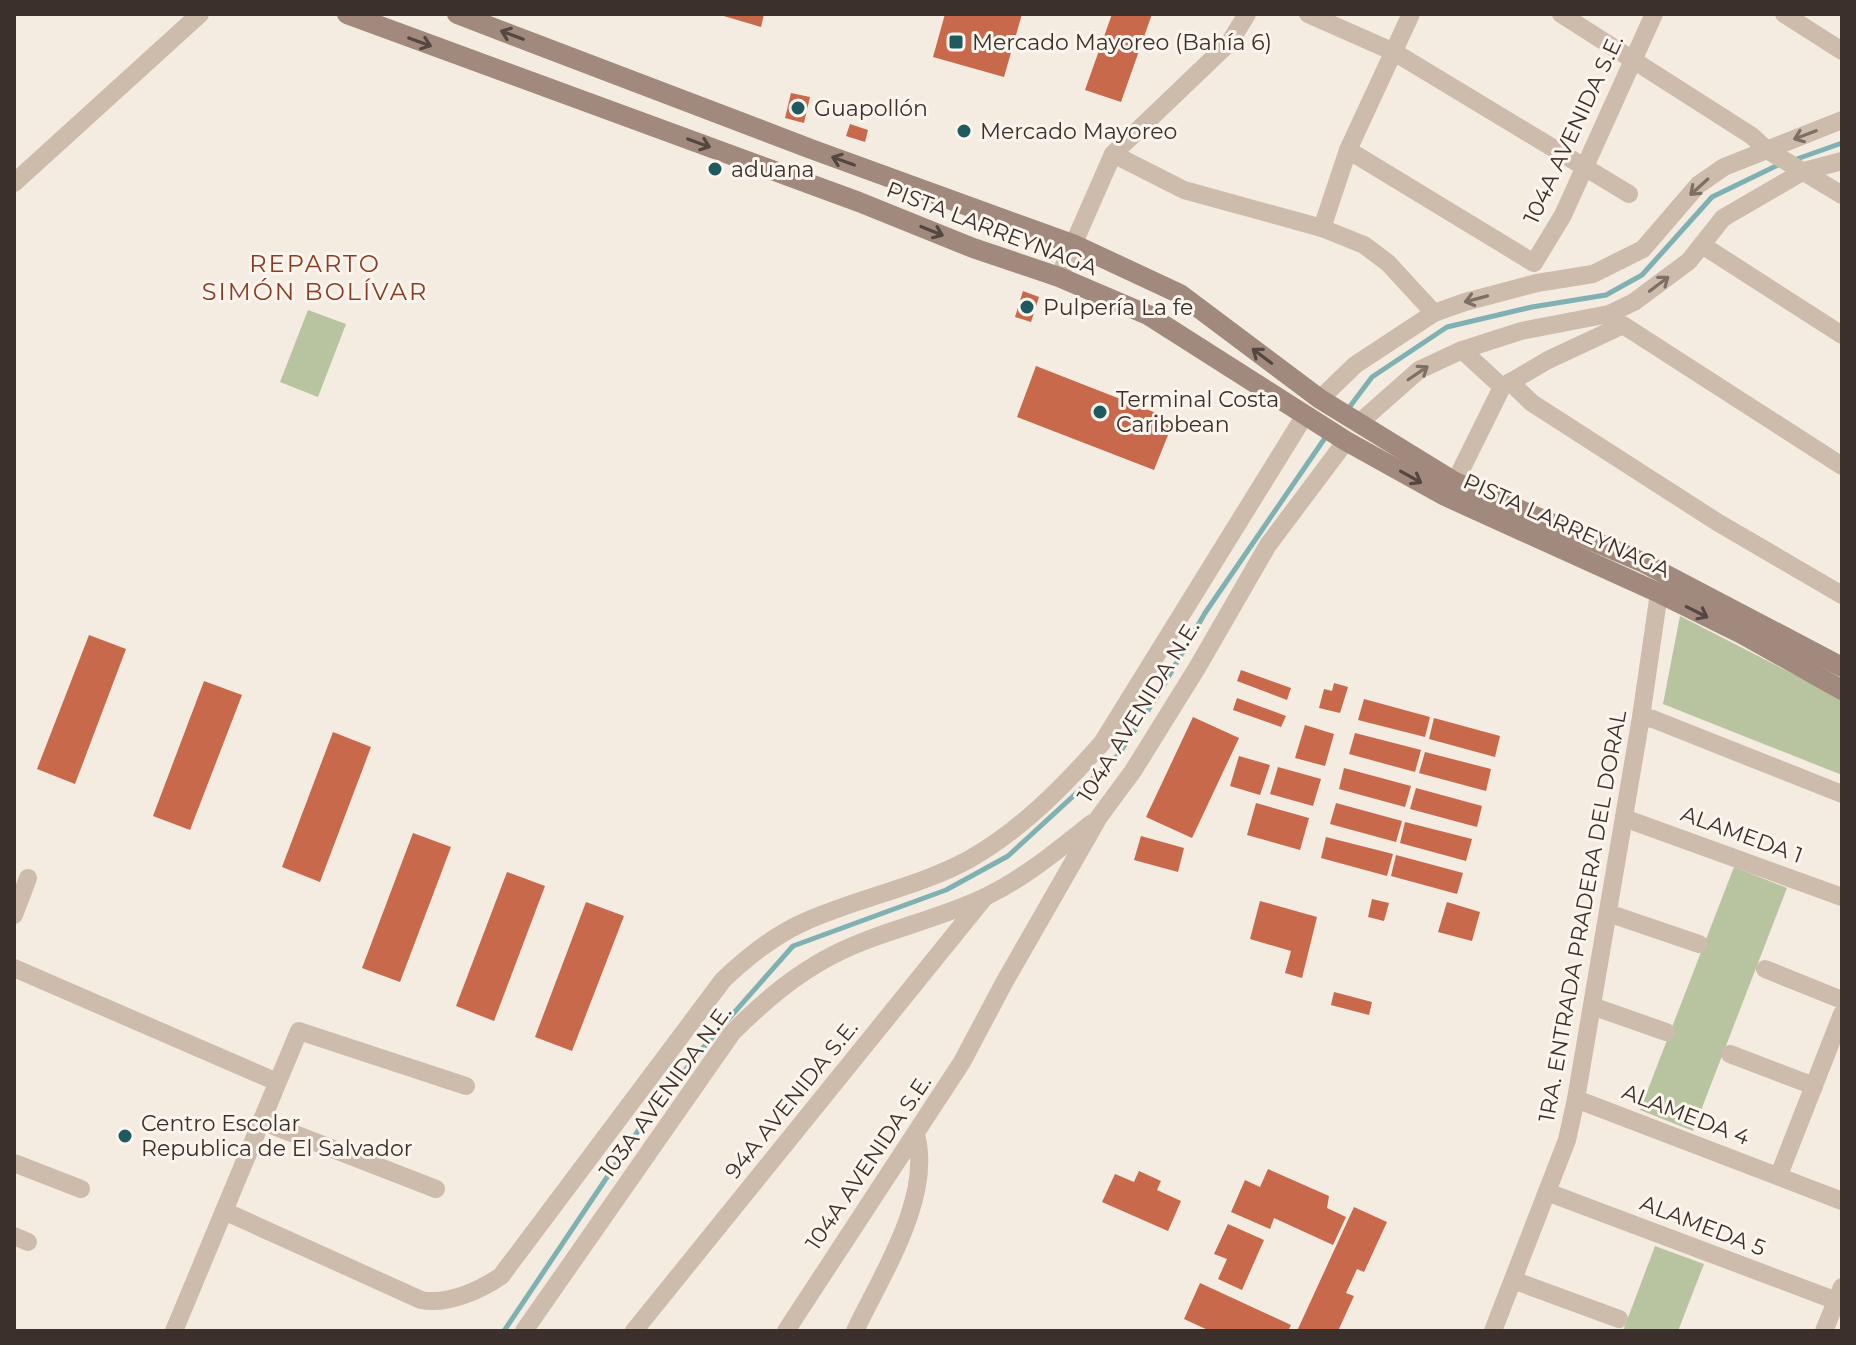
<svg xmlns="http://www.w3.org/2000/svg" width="1856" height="1345" viewBox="0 0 1856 1345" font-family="Montserrat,sans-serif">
  <rect width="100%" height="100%" fill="#f4ebe1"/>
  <g fill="#b8c4a0">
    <path d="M308 310 346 324 318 397 280 382Z"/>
    <path d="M1680 616 1842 699V775L1663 704Z"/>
    <path d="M1734 867 1787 888 1693 1131 1640 1110Z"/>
    <path d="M1655 1246 1704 1264 1678 1331H1623Z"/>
  </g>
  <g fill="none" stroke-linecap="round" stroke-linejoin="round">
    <g stroke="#7fb0b2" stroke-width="5">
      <path d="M1794 160 1842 143"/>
      <path d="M1348 409 1372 377 1447 327 1532 307 1606 295 1642 275 1712 197 1780 164"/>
      <path d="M504 1331 646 1119 702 1049 793 946 946 890 1008 856 1118 755 1158 695 1205 613 1327 435"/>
    </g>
  </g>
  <g fill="#c8694b">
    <path d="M717 14H764L761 27Z"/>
    <path d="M945 14H1022L1004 77 933 57Z"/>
    <path d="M1112 14H1152L1121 102 1085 90Z"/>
    <path d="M791 93 810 97 804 123 785 118Z"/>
    <path d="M850 124 868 130 865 142 846 136Z"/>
    <path d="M1023 291 1039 297 1031 322 1015 317Z"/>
    <path d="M1036 366 1174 420 1154 470 1017 417Z"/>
    <path d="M89 635 126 649 75 784 37 769Z"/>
    <path d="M1241 670 1291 688 1287 700 1237 681Z"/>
    <path d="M204 681 242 695 190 830 153 816Z"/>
    <path d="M1334 683 1348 687 1340 713 1319 708 1324 689 1332 691Z"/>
    <path d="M1237 698 1286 716 1281 727 1233 710Z"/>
    <path d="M1364 699 1430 717 1425 737 1358 720Z"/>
    <path d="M1193 717 1239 738 1192 838 1146 817Z"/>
    <path d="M1434 718 1500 736 1495 757 1429 739Z"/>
    <path d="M1305 725 1334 734 1325 766 1295 758Z"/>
    <path d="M333 732 371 747 320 882 282 867Z"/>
    <path d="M1355 733 1421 750 1415 772 1349 754Z"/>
    <path d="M1425 752 1491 769 1486 791 1419 773Z"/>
    <path d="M1239 756 1270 765 1260 795 1230 786Z"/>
    <path d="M1278 767 1321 779 1313 806 1270 794Z"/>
    <path d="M1344 768 1411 786 1405 807 1339 789Z"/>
    <path d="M1416 788 1482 806 1477 827 1410 809Z"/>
    <path d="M1256 803 1309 818 1300 850 1247 835Z"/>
    <path d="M1336 803 1402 821 1396 842 1330 824Z"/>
    <path d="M1405 822 1472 839 1466 861 1400 843Z"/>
    <path d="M413 833 451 847 400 982 362 968Z"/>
    <path d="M1141 836 1184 848 1178 872 1134 860Z"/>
    <path d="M1326 837 1393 854 1387 876 1321 858Z"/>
    <path d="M1396 855 1463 873 1457 894 1391 876Z"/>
    <path d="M507 872 545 886 494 1021 456 1006Z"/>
    <path d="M1372 899 1389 903 1384 921 1368 917Z"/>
    <path d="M1260 901 1317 917 1302 978 1285 973 1291 951 1250 939Z"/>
    <path d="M586 902 624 916 572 1051 535 1037Z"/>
    <path d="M1447 902 1480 912 1472 941 1438 932Z"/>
    <path d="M1334 992 1372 1002 1369 1015 1331 1005Z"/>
    <path d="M1268 1169 1329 1196 1327 1208 1346 1217 1333 1245 1274 1218 1270 1229 1231 1212 1245 1180 1260 1187Z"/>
    <path d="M1139 1171 1161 1181 1157 1190 1181 1201 1168 1231 1102 1202 1115 1174 1134 1182Z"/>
    <path d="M1354 1207 1387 1222 1364 1272 1357 1269 1346 1293 1354 1296 1338 1331H1297Z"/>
    <path d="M1228 1224 1264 1240 1242 1290 1218 1279 1227 1259 1214 1254Z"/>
    <path d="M1200 1283 1291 1325 1288 1331H1210L1184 1319Z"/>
  </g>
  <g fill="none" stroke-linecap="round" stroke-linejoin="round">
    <g stroke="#cdbbac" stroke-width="18">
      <path d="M1308 14 1394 52 1629 194"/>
      <path d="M1561 14 1752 136 1767 150 1842 195"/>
      <path d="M1784 14 1842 51"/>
      <path d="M1348 150 1534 263 1563 215 1654 14"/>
      <path d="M1113 154 1184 190 1322 228 1364 245 1388 263 1434 313"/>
      <path d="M14 183 200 14"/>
      <path d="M1322 228 1348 150 1411 14"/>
      <path d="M1702 245 1842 335"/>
      <path d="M1059 277 1113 154 1230 42 1247 14"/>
      <path d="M1462 350 1502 387"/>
      <path d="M1510 382 1532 403 1717 522 1842 595"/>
      <path d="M1320 399 1355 365 1434 313 1465 302 1537 283 1593 274 1643 249 1698 185 1724 167 1842 120"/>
      <path d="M1359 423 1419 370 1462 350 1521 331 1609 314 1634 302 1689 261 1723 218 1804 171 1842 161"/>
      <path d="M1455 482 1502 387 1548 360 1623 325 1842 466"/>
      <path d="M1641 717 1653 719 1842 794"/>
      <path d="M1624 818 1842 897"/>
      <path d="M1608 913 1699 944"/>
      <path d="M14 915 28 878"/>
      <path d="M14 968 277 1082"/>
      <path d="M1765 969 1842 1000"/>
      <path d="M1592 1006 1666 1032"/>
      <path d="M1730 1054 1814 1086"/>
      <path d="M1576 1099 1842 1201"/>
      <path d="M261 1121 436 1189"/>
      <path d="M14 1163 81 1189"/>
      <path d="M1779 1175 1842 1014"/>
      <path d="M1547 1192 1842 1303"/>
      <path d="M224 1211 421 1300C447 1305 479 1291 501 1276L723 980C747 957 772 937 802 923 856 898 916 888 968 860 1020 831 1063 787 1102 743L1305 415"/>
      <path d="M14 1236 28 1242"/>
      <path d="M1513 1280 1619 1319"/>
      <path d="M174 1331 299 1031 466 1086"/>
      <path d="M524 1331 732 1033C763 1002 794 975 833 955 882 930 938 920 987 896 1026 877 1059 849 1092 823"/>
      <path d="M634 1331 984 898"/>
      <path d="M786 1331 962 1062 1005 981 1099 817 1133 771 1197 668 1268 545 1346 441"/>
      <path d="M855 1331C881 1276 933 1197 916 1135"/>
      <path d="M1493 1331 1567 1140 1576 1099 1641 717 1659 593"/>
      <path d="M1824 1331 1842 1287"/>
    </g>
    <g stroke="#a18a7d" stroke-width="20">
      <path d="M347 14 859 202 973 248 1059 277 1148 315 1346 441 1445 496 1659 593 1742 634 1842 690"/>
      <path d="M457 14 811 149 1075 245 1180 294 1320 399 1455 482 1642 562 1842 667"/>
    </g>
  </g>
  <defs><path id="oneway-shaft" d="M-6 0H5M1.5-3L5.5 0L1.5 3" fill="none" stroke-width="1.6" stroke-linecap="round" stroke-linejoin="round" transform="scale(2)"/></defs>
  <g stroke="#544640">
    <use href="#oneway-shaft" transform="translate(512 35) rotate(-159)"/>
    <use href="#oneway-shaft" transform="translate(420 42) rotate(20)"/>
    <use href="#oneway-shaft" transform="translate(699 143) rotate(20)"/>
    <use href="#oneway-shaft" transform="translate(843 161) rotate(-160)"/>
    <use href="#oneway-shaft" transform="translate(932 231) rotate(22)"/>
    <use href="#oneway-shaft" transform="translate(1262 356) rotate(-143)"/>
    <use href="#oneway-shaft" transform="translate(1411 477) rotate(29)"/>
    <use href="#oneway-shaft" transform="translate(1697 612) rotate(27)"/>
  </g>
  <g stroke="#7d6f65">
    <use href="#oneway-shaft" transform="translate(1805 135) rotate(159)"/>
    <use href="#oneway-shaft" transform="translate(1699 187) rotate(138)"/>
    <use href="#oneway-shaft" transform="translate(1659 284) rotate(-37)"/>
    <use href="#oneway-shaft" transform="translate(1476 299) rotate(165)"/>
    <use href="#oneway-shaft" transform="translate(1418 373) rotate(-34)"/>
  </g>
  <g fill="#1f5a5e" stroke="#fbf5ee" stroke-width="3">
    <rect x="948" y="34" width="16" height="16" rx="4"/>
    <circle cx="798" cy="108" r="8"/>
    <circle cx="964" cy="131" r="8"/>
    <circle cx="715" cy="169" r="8"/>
    <circle cx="1027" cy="307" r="8"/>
    <circle cx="1100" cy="412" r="8"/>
    <circle cx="125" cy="1136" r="8"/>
  </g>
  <g text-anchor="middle" stroke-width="6" stroke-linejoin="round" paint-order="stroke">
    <g font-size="22" fill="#3b302b" stroke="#fbf5ee" text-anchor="start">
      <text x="972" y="50">Mercado Mayoreo (Bahía 6)</text>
      <text x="814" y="116">Guapollón</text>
      <text x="980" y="139">Mercado Mayoreo</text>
      <text x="731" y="177">aduana</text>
      <text x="1043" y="315">Pulpería La fe</text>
      <text x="1116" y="407">Terminal Costa<tspan x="1116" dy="25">Caribbean</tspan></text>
      <text x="141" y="1131">Centro Escolar<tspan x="141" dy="25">Republica de El Salvador</tspan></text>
    </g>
    <g font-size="22" fill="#3b302b" stroke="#fbf5ee">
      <text transform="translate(1573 129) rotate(-65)" y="8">104A AVENIDA S.E.</text>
      <text transform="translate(992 228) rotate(21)" y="8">PISTA LARREYNAGA</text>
      <text transform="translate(1567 525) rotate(24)" y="8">PISTA LARREYNAGA</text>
      <text transform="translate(1138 711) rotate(-58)" y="8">104A AVENIDA N.E.</text>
      <text transform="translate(1742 834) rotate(20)" y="8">ALAMEDA 1</text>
      <text transform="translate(1582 916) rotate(-80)" y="8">1RA. ENTRADA PRADERA DEL DORAL</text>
      <text transform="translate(665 1091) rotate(-54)" y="8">103A AVENIDA N.E.</text>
      <text transform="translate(791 1099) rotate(-51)" y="8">94A AVENIDA S.E.</text>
      <text transform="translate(1686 1114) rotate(21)" y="8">ALAMEDA 4</text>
      <text transform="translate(868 1162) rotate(-56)" y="8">104A AVENIDA S.E.</text>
      <text transform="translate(1703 1225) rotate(21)" y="8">ALAMEDA 5</text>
    </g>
    <g font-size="24" letter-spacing="2" fill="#8c3b22" stroke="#fbf5ee">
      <text x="315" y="272">REPARTO<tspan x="315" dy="28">SIMÓN BOLÍVAR</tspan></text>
    </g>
  </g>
  <rect width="1856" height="1345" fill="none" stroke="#3b302b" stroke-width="32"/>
</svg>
